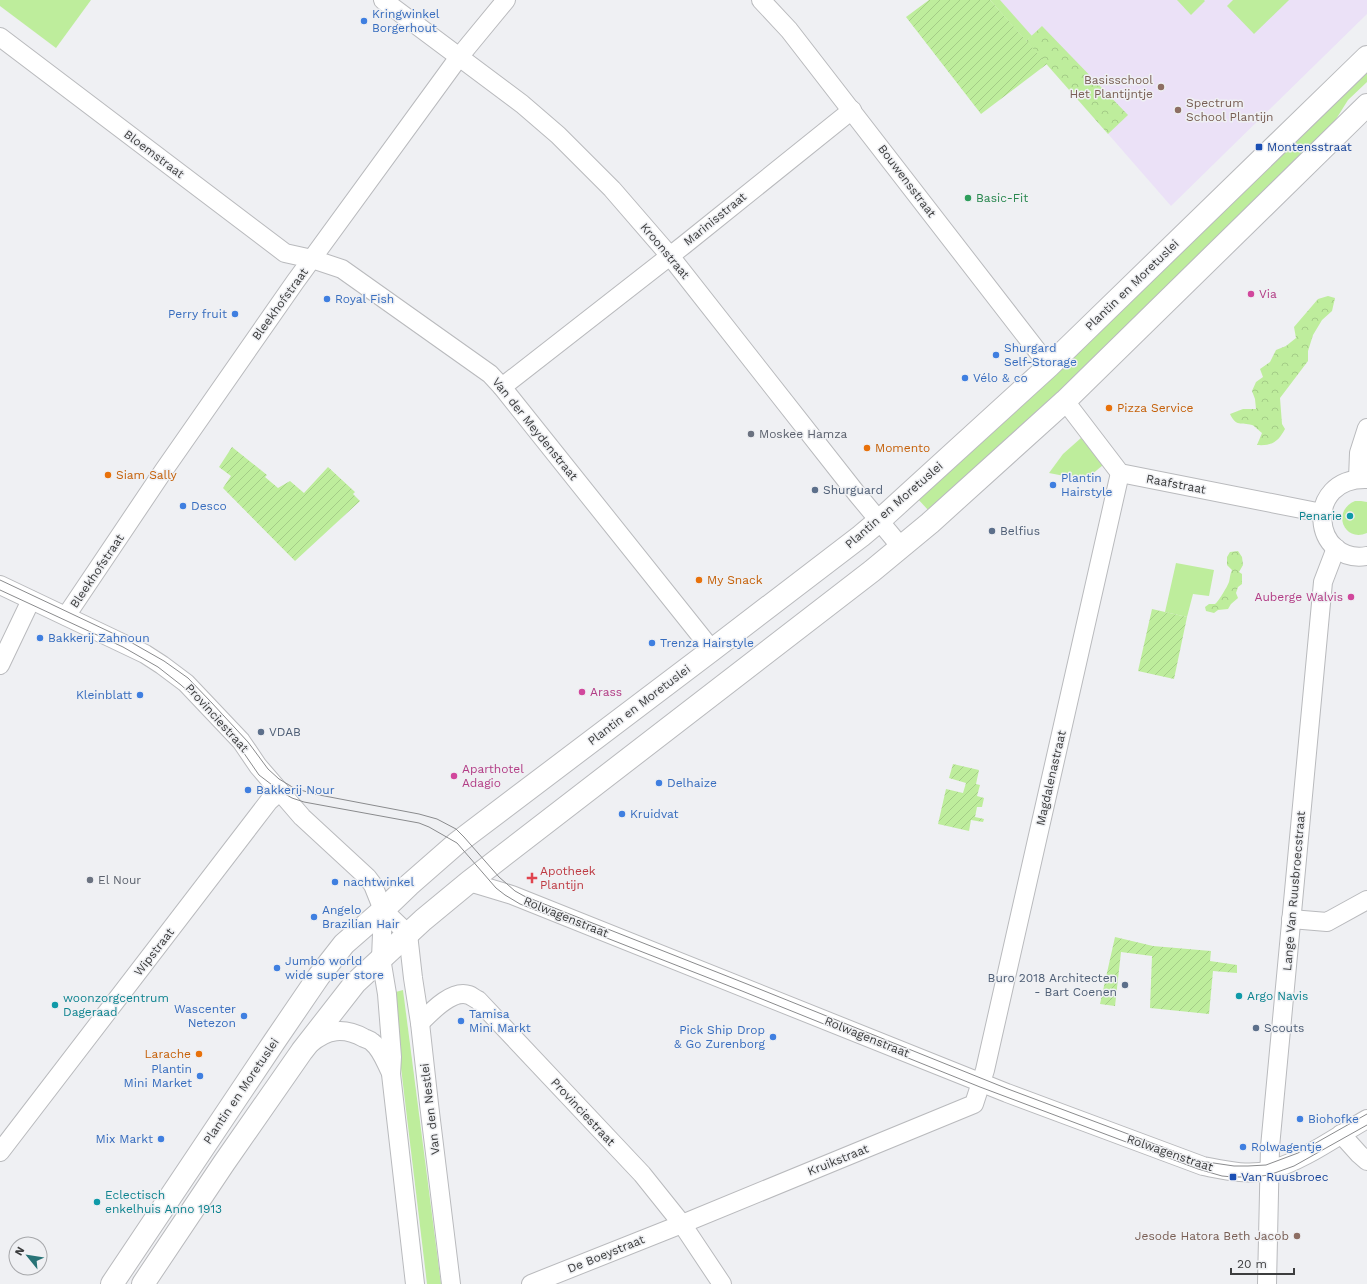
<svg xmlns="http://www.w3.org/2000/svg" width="1367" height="1284" viewBox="0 0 1367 1284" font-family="'Work Sans',sans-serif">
  <defs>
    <pattern id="forest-crowns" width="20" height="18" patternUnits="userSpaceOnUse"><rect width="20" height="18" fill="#beed9c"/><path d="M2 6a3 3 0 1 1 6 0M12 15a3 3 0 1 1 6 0" fill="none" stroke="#a4cc87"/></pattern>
    <pattern id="garden-furrows" width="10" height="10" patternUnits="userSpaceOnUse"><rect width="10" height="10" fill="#beed9c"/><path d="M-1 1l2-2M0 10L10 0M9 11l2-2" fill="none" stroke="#a4cc87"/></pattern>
  </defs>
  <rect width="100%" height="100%" fill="#eff0f3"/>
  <path fill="#ebe1f7" d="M991 0H1367V14L1171 206Z"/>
  <g fill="#beed9c">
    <path d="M0 0H91L56 48 0 6Z"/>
    <path d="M990 0H1000L1032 36 1026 41Z"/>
    <path d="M1177 0H1204L1205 1 1191 15Z"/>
    <path d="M1233 0H1289L1254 34 1227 6Z"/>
    <path d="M1367 70V82L1348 100 1328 132 1025 427 929 511 916 497 1026 401 1094 338Z"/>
    <path d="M1081 438 1103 465 1085 480 1049 473 1063 454Z"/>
    <path d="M1355 501H1361L1367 502V533C1344 543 1331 511 1355 501Z"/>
    <path d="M1176 563 1214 570 1209 596 1193 594 1187 617 1165 612Z"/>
    <path d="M403 990 441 1284H427L392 993Z"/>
  </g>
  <g fill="url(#forest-crowns)">
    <path d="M1042 26 1128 115 1108 134 1026 41Z"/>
    <path d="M1328 296 1335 298 1332 311 1322 320 1313 335 1308 351V361L1280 398 1282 424 1285 429C1278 442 1272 446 1257 445L1262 433C1259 431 1255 426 1252 425 1241 422 1236 427 1230 414L1243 409H1256L1255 399 1252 391 1256 382 1263 377 1260 369 1270 362 1276 350 1286 346 1296 338 1294 327 1318 299Z"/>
    <path d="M1238 551 1242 557 1243 565 1239 572 1242 574V584L1238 587 1236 593 1238 598 1231 604 1228 609 1218 610 1214 613 1206 611 1205 607 1209 604H1215C1219 601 1227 587 1229 582 1230 578 1230 574 1232 570L1227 565V557L1230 552Z"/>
  </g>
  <g fill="url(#garden-furrows)">
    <path d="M929 0H990L1047 64 981 114 906 17Z"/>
    <path d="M232 447 267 475 265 477 278 488 290 481 304 493 328 467 355 492 353 494 360 501 295 561 223 488 231 476 219 467Z"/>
    <path d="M1152 609 1187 617 1174 679 1138 671Z"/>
    <path d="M953 764 979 770 976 784 980 785 977 796 984 798 982 807H977L975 817 984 819 983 822 971 820 969 831 938 824 946 789 963 793 966 783 949 778Z"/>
    <path d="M1115 937 1153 946 1211 951 1210 961 1237 965V973L1213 971 1209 1014 1150 1008 1152 956 1121 952 1115 1006 1100 1004Z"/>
  </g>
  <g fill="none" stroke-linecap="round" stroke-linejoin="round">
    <defs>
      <g id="street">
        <path d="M383 0 522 104 558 135 612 189 670 256 857 494 901 547"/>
        <path d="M761 0 789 30 1049 366"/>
        <path d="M0 37 285 253 312 259 342 269 490 374 502 387 712 650"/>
        <path d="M502 387 684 245 852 110"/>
        <path d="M1065 401 1120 473 1322 513"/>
        <path d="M1358 479 1359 453 1367 428"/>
        <path d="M1367 479C1303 477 1312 565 1367 556"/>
        <path d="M0 585 145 654 162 665 186 683 241 741 258 766 302 817 367 877 373 885 383 910 408 934 413 978 420 1023 429 1104 451 1284"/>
        <path d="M66 616 164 470 295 282 459 57 506 0"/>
        <path d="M0 665 31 600"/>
        <path d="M469 882 512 895 1007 1093 1203 1166C1224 1170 1248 1176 1270 1170 1303 1161 1337 1136 1367 1119"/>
        <path d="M383 910 381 958 387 994 392 1057 391 1074 415 1284"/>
        <path d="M1291 919 1327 922 1367 900"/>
        <path d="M420 1023C431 1012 452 989 469 995 472 996 475 999 478 1000L642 1174 682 1224 722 1284"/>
        <path d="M310 1044C327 1029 344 1027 364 1038 366 1039 370 1040 372 1042 381 1049 385 1061 390 1071"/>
        <path d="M1341 1134 1359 1154 1367 1161"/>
        <path d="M0 1152 269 801 280 791"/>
        <path d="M531 1284 682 1224 974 1104 985 1070 1120 473"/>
        <path d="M1267 1284 1270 1147 1323 582 1336 548"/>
      </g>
      <g id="secondary">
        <path d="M112 1284 274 1042 319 976 344 944 383 910 409 885 457 843 712 650 861 536 880 520 1049 366 1367 57"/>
        <path d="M143 1284 224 1163 302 1051 355 983 423 920 469 882 872 571 930 523 1065 401 1367 105"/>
      </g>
    </defs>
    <use href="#street" stroke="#b9babd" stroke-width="20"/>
    <use href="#secondary" stroke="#b9babd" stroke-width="24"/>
    <use href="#street" stroke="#fff" stroke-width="18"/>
    <use href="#secondary" stroke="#fff" stroke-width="22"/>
    <g stroke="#8a8b8d" stroke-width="1">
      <path d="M0 580 127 640 164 661 188 678 211 702 248 742 268 769 279 779 294 788 314 794 419 814 437 819 456 829 464 837 499 877 515 891 524 896 747 984 1008 1089 1200 1161 1234 1166H1248L1266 1165 1298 1153 1367 1114"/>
      <path d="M0 590 123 647 158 667 181 685 201 703 239 746 259 775 280 791 292 798 304 802 419 823 429 827 457 843 496 888 505 895 520 904 742 991 980 1087 1198 1169 1222 1176 1233 1177H1254L1269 1175 1294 1166 1367 1125"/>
    </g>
  </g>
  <g fill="#3f7fe0" stroke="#eff0f3" stroke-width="1.5">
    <circle cx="364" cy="21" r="4"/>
    <circle cx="327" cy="299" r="4"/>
    <circle cx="235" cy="314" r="4"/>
    <circle cx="996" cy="355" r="4"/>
    <circle cx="965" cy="378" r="4"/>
    <circle cx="1053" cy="485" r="4"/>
    <circle cx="183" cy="506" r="4"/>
    <circle cx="40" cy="638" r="4"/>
    <circle cx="652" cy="643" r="4"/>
    <circle cx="140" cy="695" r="4"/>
    <circle cx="659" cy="783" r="4"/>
    <circle cx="248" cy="790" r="4"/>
    <circle cx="622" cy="814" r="4"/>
    <circle cx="335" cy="882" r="4"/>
    <circle cx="314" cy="917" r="4"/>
    <circle cx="277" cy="968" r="4"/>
    <circle cx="244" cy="1016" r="4"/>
    <circle cx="461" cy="1021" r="4"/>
    <circle cx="773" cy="1037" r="4"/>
    <circle cx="200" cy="1076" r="4"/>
    <circle cx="1300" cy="1119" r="4"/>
    <circle cx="161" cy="1139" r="4"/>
    <circle cx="1243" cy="1147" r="4"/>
  </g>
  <g fill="#8d6e63" stroke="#eff0f3" stroke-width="1.5">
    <circle cx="1161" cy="87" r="4"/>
    <circle cx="1178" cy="110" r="4"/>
    <circle cx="1297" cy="1236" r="4"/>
  </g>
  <g fill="#1a4fb4" stroke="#eff0f3" stroke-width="1.5">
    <rect x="1255" y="143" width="8" height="8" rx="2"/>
    <rect x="1229" y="1173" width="8" height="8" rx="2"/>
  </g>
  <circle fill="#2e9e5b" stroke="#eff0f3" stroke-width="1.5" cx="968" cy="198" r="4"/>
  <g fill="#d1479c" stroke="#eff0f3" stroke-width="1.5">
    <circle cx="1251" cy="294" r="4"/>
    <circle cx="1351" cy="597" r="4"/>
    <circle cx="582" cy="692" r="4"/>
    <circle cx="454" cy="776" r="4"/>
  </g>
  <g fill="#e8710a" stroke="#eff0f3" stroke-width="1.5">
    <circle cx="1109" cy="408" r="4"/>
    <circle cx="867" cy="448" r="4"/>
    <circle cx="108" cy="475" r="4"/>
    <circle cx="699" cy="580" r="4"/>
    <circle cx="199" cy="1054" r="4"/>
  </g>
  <g fill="#6b7280" stroke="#eff0f3" stroke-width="1.5">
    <circle cx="751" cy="434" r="4"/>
    <circle cx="90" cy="880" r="4"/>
  </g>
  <g fill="#5c6f8a" stroke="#eff0f3" stroke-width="1.5">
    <circle cx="815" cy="490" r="4"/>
    <circle cx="992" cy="531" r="4"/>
    <circle cx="261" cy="732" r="4"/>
    <circle cx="1125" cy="985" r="4"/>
    <circle cx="1256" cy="1028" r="4"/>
  </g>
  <g fill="#0f9aa8" stroke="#eff0f3" stroke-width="1.5">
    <circle cx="1350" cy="516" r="4"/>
    <circle cx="1239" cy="996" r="4"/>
    <circle cx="55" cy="1005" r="4"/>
    <circle cx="97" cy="1202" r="4"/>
  </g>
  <path fill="#e0444e" stroke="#eff0f3" stroke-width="1.5" d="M530 872h4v4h4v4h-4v4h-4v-4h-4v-4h4z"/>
  <g text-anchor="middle" stroke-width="3" stroke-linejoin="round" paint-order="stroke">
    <g font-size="12" fill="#366cbe" stroke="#eff0f3" text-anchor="start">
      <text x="372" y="18">Kringwinkel<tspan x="372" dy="14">Borgerhout</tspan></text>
      <text x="335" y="303">Royal Fish</text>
      <text x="227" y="318" text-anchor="end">Perry fruit</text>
      <text x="1004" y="352">Shurgard<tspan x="1004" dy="14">Self-Storage</tspan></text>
      <text x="973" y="382">Vélo &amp; co</text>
      <text x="1061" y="482">Plantin<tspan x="1061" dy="14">Hairstyle</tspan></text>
      <text x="191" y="510">Desco</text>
      <text x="48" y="642">Bakkerij Zahnoun</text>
      <text x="660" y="647">Trenza Hairstyle</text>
      <text x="132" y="699" text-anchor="end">Kleinblatt</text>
      <text x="667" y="787">Delhaize</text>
      <text x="256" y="794">Bakkerij Nour</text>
      <text x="630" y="818">Kruidvat</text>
      <text x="343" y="886">nachtwinkel</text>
      <text x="322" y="914">Angelo<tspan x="322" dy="14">Brazilian Hair</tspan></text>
      <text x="285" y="965">Jumbo world<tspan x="285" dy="14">wide super store</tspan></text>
      <text x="236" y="1013" text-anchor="end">Wascenter<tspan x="236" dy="14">Netezon</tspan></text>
      <text x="469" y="1018">Tamisa<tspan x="469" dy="14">Mini Markt</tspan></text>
      <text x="765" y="1034" text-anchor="end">Pick Ship Drop<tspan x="765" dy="14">&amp; Go Zurenborg</tspan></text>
      <text x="192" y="1073" text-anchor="end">Plantin<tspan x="192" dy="14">Mini Market</tspan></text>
      <text x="1308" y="1123">Biohofke</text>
      <text x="153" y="1143" text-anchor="end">Mix Markt</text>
      <text x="1251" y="1151">Rolwagentje</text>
    </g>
    <g font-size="12" fill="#785e54" stroke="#eff0f3" text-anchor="end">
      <text x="1153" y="84">Basisschool<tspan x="1153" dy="14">Het Plantijntje</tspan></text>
      <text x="1186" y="107" text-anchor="start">Spectrum<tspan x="1186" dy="14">School Plantijn</tspan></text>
      <text x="1289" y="1240">Jesode Hatora Beth Jacob</text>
    </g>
    <g font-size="12" fill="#164399" stroke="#eff0f3" text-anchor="start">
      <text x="1267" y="151">Montensstraat</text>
      <text x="1241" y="1181">Van Ruusbroec</text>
    </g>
    <g font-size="12" fill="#3c3d3e" stroke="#eff0f3">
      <text transform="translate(154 154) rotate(37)" y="4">Bloemstraat</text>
      <text transform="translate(907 181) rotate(53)" y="4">Bouwensstraat</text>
      <text transform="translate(715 219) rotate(-39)" y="4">Marinisstraat</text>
      <text transform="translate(665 251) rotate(50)" y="4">Kroonstraat</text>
      <text transform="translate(1132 285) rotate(-44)" y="4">Plantin en Moretuslei</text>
      <text transform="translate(280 304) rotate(-54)" y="4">Bleekhofstraat</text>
      <text transform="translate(535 429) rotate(51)" y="4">Van der Meydenstraat</text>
      <text transform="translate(1176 484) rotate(11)" y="4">Raafstraat</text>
      <text transform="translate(894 505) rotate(-41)" y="4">Plantin en Moretuslei</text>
      <text transform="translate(97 571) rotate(-56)" y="4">Bleekhofstraat</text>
      <text transform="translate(639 705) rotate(-37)" y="4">Plantin en Moretuslei</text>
      <text transform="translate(217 718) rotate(48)" y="4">Provinciestraat</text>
      <text transform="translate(1051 778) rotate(-77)" y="4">Magdalenastraat</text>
      <text transform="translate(1294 891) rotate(-85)" y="4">Lange Van Ruusbroecstraat</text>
      <text transform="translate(566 917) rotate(22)" y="4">Rolwagenstraat</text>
      <text transform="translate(154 952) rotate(-52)" y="4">Wipstraat</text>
      <text transform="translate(867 1037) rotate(22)" y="4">Rolwagenstraat</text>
      <text transform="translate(241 1091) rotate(-56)" y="4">Plantin en Moretuslei</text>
      <text transform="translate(430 1109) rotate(-97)" y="4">Van den Nestlei</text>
      <text transform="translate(583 1112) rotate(47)" y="4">Provinciestraat</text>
      <text transform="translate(1170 1153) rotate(19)" y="4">Rolwagenstraat</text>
      <text transform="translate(838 1160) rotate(-22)" y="4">Kruikstraat</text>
      <text transform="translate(606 1254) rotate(-22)" y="4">De Boeystraat</text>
    </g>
    <g font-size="12" fill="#27864d" stroke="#eff0f3" text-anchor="start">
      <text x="976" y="202">Basic-Fit</text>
    </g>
    <g font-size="12" fill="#b23c85" stroke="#eff0f3" text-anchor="start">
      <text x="1259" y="298">Via</text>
      <text x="1343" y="601" text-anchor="end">Auberge Walvis</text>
      <text x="590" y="696">Arass</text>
      <text x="462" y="773">Aparthotel<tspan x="462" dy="14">Adagio</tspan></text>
    </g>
    <g font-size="12" fill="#c56008" stroke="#eff0f3" text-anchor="start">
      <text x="1117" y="412">Pizza Service</text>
      <text x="875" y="452">Momento</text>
      <text x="116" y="479">Siam Sally</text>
      <text x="707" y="584">My Snack</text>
      <text x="191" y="1058" text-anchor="end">Larache</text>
    </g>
    <g font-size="12" fill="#5b616d" stroke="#eff0f3" text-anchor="start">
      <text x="759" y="438">Moskee Hamza</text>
      <text x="98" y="884">El Nour</text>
    </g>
    <g font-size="12" fill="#4e5e75" stroke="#eff0f3" text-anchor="start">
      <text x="823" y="494">Shurguard</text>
      <text x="1000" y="535">Belfius</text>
      <text x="269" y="736">VDAB</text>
      <text x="1117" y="982" text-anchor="end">Buro 2018 Architecten<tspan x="1117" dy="14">- Bart Coenen</tspan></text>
      <text x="1264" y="1032">Scouts</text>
    </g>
    <g font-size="12" fill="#0d838f" stroke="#eff0f3" text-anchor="start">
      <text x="1342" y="520" text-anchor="end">Penarie</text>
      <text x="1247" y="1000">Argo Navis</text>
      <text x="63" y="1002">woonzorgcentrum<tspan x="63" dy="14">Dageraad</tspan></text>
      <text x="105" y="1199">Eclectisch<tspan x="105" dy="14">enkelhuis Anno 1913</tspan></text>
    </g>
    <g font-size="12" fill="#be3a42" stroke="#eff0f3" text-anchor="start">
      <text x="540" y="875">Apotheek<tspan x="540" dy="14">Plantijn</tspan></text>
    </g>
  </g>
  <g transform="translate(28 1256) rotate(300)"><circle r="19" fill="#eff0f3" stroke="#a7a8ab"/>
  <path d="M0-3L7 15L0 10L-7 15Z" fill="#287377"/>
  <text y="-6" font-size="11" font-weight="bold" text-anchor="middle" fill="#3c3d3e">N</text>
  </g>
  <path d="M1231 1268v6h63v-6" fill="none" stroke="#3c3d3e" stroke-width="2"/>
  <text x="1237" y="1268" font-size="12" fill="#3c3d3e" stroke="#eff0f3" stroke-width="3" paint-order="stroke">20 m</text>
</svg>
